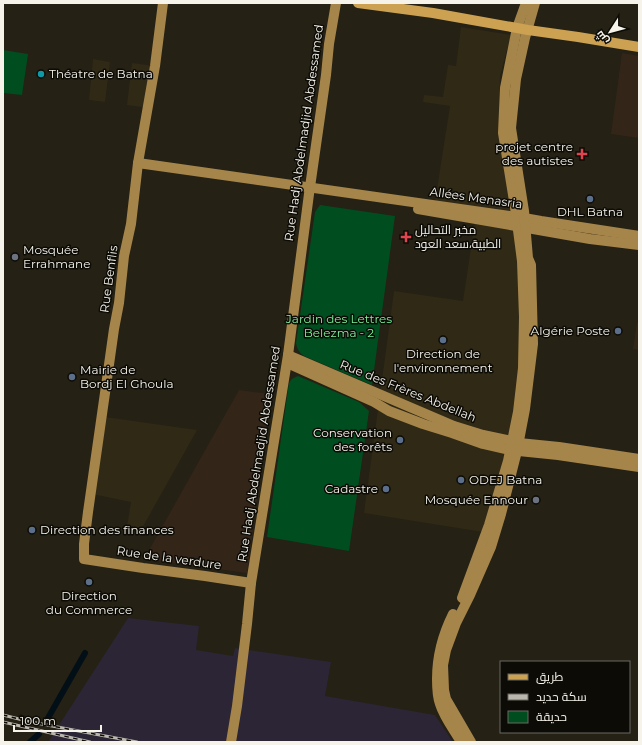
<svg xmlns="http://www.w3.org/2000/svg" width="642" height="745" viewBox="0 0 642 745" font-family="Montserrat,Cairo,sans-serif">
  <rect width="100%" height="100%" fill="#252114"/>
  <g fill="#2f2916">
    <path d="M461 27 511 35 500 76 499 115 517 231 521 349 515 391 516 395 512 432 483 532 364 513 394 291 463 301 477 208 435 202 450 106 423 102 424 95 443 97 448 65 456 66Z"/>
    <path d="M93 59 110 62 105 102 89 100Z"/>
    <path d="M132 63 155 66 149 108 127 105Z"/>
    <path d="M105 417 197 430 141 530 127 527 131 502 92 494Z"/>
  </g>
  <path fill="#2b2535" d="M128 618 199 626 196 650 233 656 235 648 331 662 325 696 435 715 453 742H48Z"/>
  <g fill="#342519">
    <path d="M622 53 639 56V138L611 134Z"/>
    <path d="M637 323H639V350L633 349Z"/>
    <path d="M239 390 271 394 247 573 144 559Z"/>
  </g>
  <g fill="#004d1f">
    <path d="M3 50 28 54 22 95 3 93Z"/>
    <path d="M320 205 395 216 372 385 304 356C299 352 297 349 296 343L315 212Z"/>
    <path d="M298 376 359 402 369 411 349 551 267 537 289 383C291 379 293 378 298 376Z"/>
  </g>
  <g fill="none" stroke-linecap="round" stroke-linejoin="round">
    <g stroke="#030f17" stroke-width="6">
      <path d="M48 718 85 653"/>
      <path d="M30 742 39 734"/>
    </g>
    <g stroke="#a6854a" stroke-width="10">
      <path d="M163 3 155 66 138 163 131 224 124 256 119 303 114 329 105 393 88 512 84 544V559L143 568 205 576 251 583"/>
      <path d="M138 163 524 218 541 221 639 236"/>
      <path d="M418 209 590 239 639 245"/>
      <path d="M288 355 454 426 483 435 512 441 519 443 559 447 639 459"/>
      <path d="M287 363 374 402 389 411 423 424 452 433 483 444 509 450 558 455 639 467"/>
      <path d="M462 598 489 525 508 461 518 412 523 368 524 317 522 261 515 207 503 133 505 88 517 28 526 3"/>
      <path d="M453 614C442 636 437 655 437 679 437 688 437 696 440 704 444 717 454 730 461 742"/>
      <path d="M231 742 237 706 247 624 251 583 288 355 309 194 326 75 329 44 336 3"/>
      <path d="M471 742 446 699 444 690 443 665 446 650 456 623 470 595 491 547 501 514 517 451 525 409 533 344 531 265 528 258 524 211 511 128 516 79 525 38 535 3"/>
    </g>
    <path stroke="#cca152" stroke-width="10" d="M358 3 433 13 528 30 578 37 639 47"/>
    <defs>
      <g id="rail">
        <path d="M3 715 31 722 137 742"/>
        <path d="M3 722 90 742"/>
      </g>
    </defs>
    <use href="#rail" stroke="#bab7ae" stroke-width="3"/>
    <use href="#rail" stroke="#0c0b06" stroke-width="1.5" stroke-dasharray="4.5" stroke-linecap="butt"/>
  </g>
  <circle fill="#0f9aa8" stroke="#0c0b06" stroke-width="1.5" cx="41" cy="74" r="4"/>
  <g fill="#e0444e" stroke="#0c0b06" stroke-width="1.5">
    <path d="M580 148h4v4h4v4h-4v4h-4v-4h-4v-4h4z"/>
    <path d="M404 231h4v4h4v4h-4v4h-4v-4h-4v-4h4z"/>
  </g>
  <g fill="#5c6f8a" stroke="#0c0b06" stroke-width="1.5">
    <circle cx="590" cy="199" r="4"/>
    <circle cx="618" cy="331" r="4"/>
    <circle cx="443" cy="340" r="4"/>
    <circle cx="72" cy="377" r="4"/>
    <circle cx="400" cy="440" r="4"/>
    <circle cx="461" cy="480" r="4"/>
    <circle cx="386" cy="489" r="4"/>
    <circle cx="32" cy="530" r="4"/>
    <circle cx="89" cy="582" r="4"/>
  </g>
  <g fill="#6b7280" stroke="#0c0b06" stroke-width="1.5">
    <circle cx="15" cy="257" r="4"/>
    <circle cx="536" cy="500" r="4"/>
  </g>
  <g text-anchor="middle" stroke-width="3" stroke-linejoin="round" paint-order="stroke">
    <g font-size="12" fill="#f6f3eb" stroke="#0c0b06" text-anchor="start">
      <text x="49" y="78">Théatre de Batna</text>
      <text x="573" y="151" text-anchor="end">projet centre<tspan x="573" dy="14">des autistes</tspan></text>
      <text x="590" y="216" text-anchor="middle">DHL Batna</text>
      <text x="415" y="234">مخبر التحاليل<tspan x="415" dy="14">الطبية،سعد العود</tspan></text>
      <text x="23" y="254">Mosquée<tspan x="23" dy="14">Errahmane</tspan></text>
      <text x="610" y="335" text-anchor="end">Algérie Poste</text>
      <text x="443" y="358" text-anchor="middle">Direction de<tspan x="443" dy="14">l'environnement</tspan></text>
      <text x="80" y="374">Mairie de<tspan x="80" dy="14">Bordj El Ghoula</tspan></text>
      <text x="392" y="437" text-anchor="end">Conservation<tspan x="392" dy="14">des forêts</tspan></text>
      <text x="469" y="484">ODEJ Batna</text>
      <text x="378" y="493" text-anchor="end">Cadastre</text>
      <text x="528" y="504" text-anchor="end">Mosquée Ennour</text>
      <text x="40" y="534">Direction des finances</text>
      <text x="89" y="600" text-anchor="middle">Direction<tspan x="89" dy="14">du Commerce</tspan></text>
    </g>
    <g font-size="12" fill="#f6f3eb" stroke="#0c0b06">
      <text transform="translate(304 133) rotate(-82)" y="4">Rue Hadj Abdelmadjid Abdessamed</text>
      <text transform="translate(476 198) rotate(8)" y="4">Allées Menasria</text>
      <text transform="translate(109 279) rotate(-82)" y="4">Rue Benflis</text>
      <text transform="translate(408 391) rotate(22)" y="4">Rue des Frères Abdellah</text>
      <text transform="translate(259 454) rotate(-81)" y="4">Rue Hadj Abdelmadjid Abdessamed</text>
      <text transform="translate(169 558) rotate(8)" y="4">Rue de la verdure</text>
    </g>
    <g font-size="12" fill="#7ef19c" stroke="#0c0b06">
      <text x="339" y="323">Jardin des Lettres<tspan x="339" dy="14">Belezma - 2</tspan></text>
    </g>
  </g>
  <rect width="642" height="745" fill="none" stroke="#f6f3eb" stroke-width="8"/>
  <rect x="500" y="661" width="130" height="72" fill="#0c0b06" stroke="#6a6862"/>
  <rect x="508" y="674" width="20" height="6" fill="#cca152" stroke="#6a6862"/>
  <text x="536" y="681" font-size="12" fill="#f6f3eb">طريق</text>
  <rect x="508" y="694" width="20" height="6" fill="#bab7ae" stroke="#6a6862"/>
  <text x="536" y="701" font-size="12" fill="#f6f3eb">سكة حديد</text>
  <rect x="508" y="711" width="20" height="12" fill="#004d1f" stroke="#6a6862"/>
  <text x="536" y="721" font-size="12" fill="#f6f3eb">حديقة</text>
  <g transform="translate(610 32) rotate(234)" stroke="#0c0b06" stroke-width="3" paint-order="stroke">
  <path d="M0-3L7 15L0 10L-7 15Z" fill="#f6f3eb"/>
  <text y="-6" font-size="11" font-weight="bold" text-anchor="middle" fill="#f6f3eb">ش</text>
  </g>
  <path d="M14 725v6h87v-6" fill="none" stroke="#f6f3eb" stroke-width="2"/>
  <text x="20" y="725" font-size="12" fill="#f6f3eb" stroke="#0c0b06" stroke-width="3" paint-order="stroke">100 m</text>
</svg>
